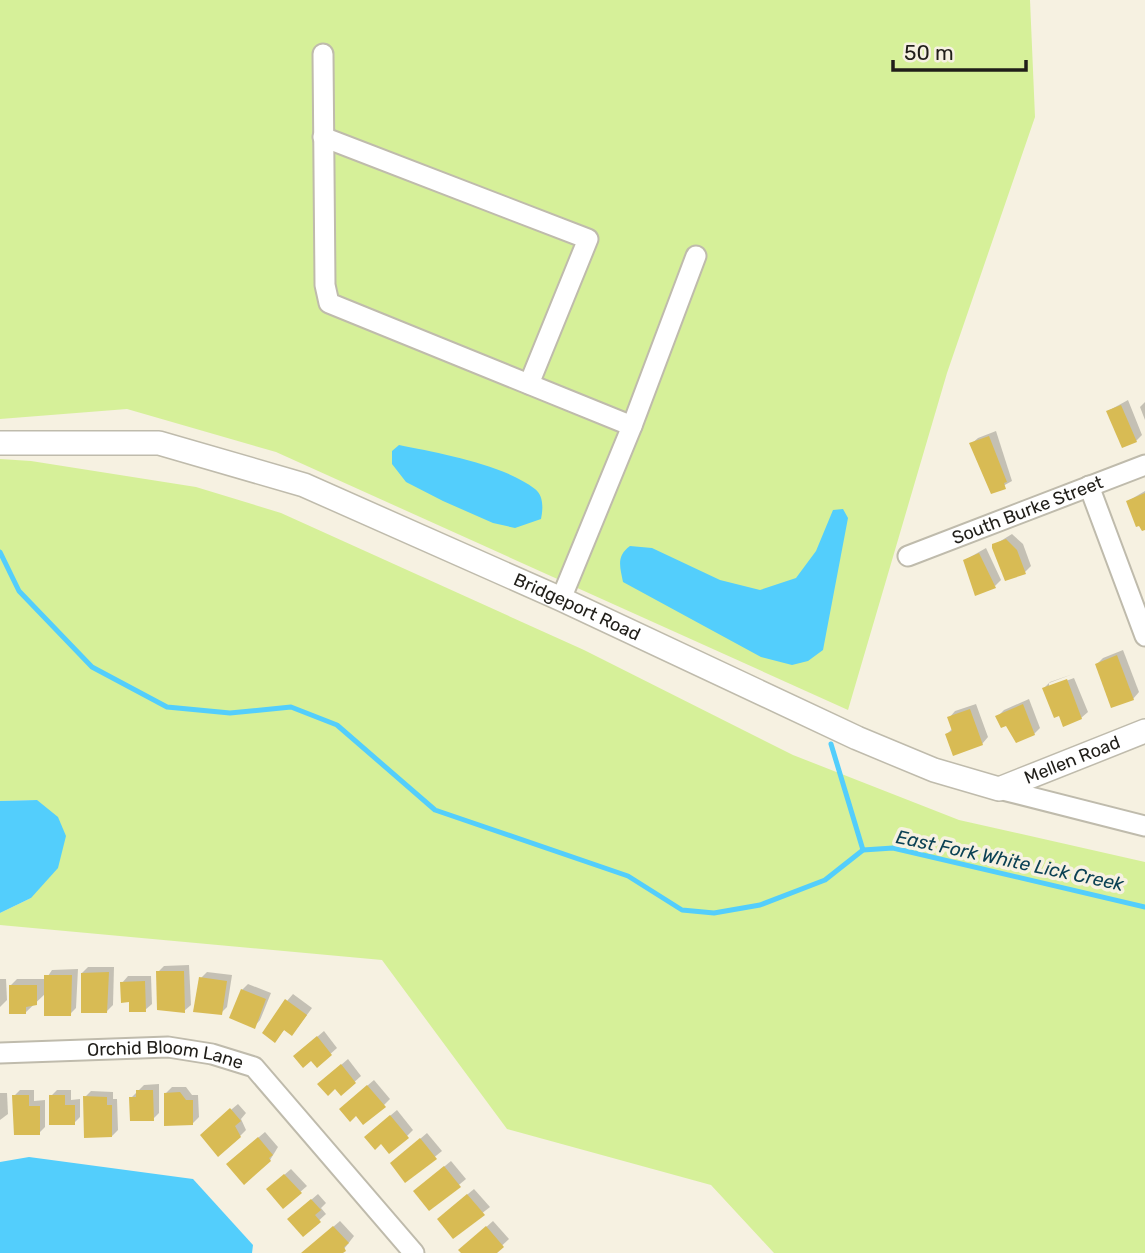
<svg xmlns="http://www.w3.org/2000/svg" width="1145" height="1253" viewBox="0 0 1145 1253" font-family="Rubik,sans-serif">
  <rect width="100%" height="100%" fill="#f6f1e1"/>
  <g fill="#d6f099">
    <path d="M0 0H1030L1035 117 947 373 848 710 276 452 127 409 0 419Z"/>
    <path d="M0 459 31 461 196 487 281 513 584 650 793 755 959 820 1145 862V1253H774L711 1185 507 1129 382 960 0 925V913L31 898 37 800 0 801Z"/>
  </g>
  <g fill="#53cefc">
    <path d="M399 445C438 453 503 464 535 489 544 496 543 509 541 519L515 528 493 523 443 501 406 482 392 464V451Z"/>
    <path d="M843 509 848 518 823 650 808 661 792 665 761 657 623 582C620 567 616 556 630 546L652 548 720 580 760 590 796 578 816 551 833 510Z"/>
    <path d="M37 800 58 817 66 836 58 868 31 898 0 913V801Z"/>
    <path d="M29 1157 193 1179 253 1245 252 1253H0V1162Z"/>
  </g>
  <g fill="#0003">
    <path d="M1128 400 1142 435 1136 441 1108 411Z"/>
    <path d="M1145 402V420L1140 407Z"/>
    <path d="M996 431 1012 481 992 492 971 444 978 438Z"/>
    <path d="M1145 491V528L1128 501Z"/>
    <path d="M1012 534 1023 544 1031 566 1025 572 1006 579 994 545Z"/>
    <path d="M986 548 1001 580 995 586 965 560Z"/>
    <path d="M1123 650 1139 692 1133 699 1097 664 1103 658Z"/>
    <path d="M1073 674 1049 683V687L1074 678 1088 712 1081 718 1044 688 1050 682Z"/>
    <path d="M1029 699 1040 728 1034 734 1007 723 998 716 1004 710Z"/>
    <path d="M976 704 988 737 982 744 947 734 953 728 949 718 955 711Z"/>
    <path d="M189 965 191 1005 184 1011 158 972 164 966Z"/>
    <path d="M88 967H114L113 1005 107 1011 82 973Z"/>
    <path d="M78 969 76 1008 70 1014 46 993 25 1013 11 985 17 979H46L52 970Z"/>
    <path d="M207 972 232 975 227 1007 221 1013 201 978Z"/>
    <path d="M128 976H151L152 1004 145 1010 131 1001 122 983Z"/>
    <path d="M0 979H6L7 1000 0 1007Z"/>
    <path d="M248 984 271 993 260 1020 254 1027 242 990Z"/>
    <path d="M293 994 312 1008 298 1027 285 1029 275 1040 287 1001Z"/>
    <path d="M324 1031 337 1048 317 1066 302 1050Z"/>
    <path d="M348 1059 361 1076 341 1094 326 1078Z"/>
    <path d="M374 1080 390 1099 384 1105 356 1114 347 1103Z"/>
    <path d="M159 1084V1113L153 1119 131 1098 144 1085Z"/>
    <path d="M172 1087H186L192 1095H198L199 1117 193 1123 166 1093Z"/>
    <path d="M20 1090H34V1101L45 1100V1127L39 1133 14 1096Z"/>
    <path d="M57 1090H71V1100L80 1099V1117L74 1123 51 1096Z"/>
    <path d="M91 1091 113 1092V1099H117L118 1130 112 1136 85 1097Z"/>
    <path d="M0 1093H7L8 1114 0 1120Z"/>
    <path d="M238 1104 246 1113 241 1119 246 1130 240 1136 208 1129Z"/>
    <path d="M397 1110 413 1130 407 1136 372 1131Z"/>
    <path d="M265 1132 278 1147 270 1160 234 1158Z"/>
    <path d="M427 1133 442 1151 406 1180 398 1158Z"/>
    <path d="M451 1161 466 1179 430 1209 422 1185Z"/>
    <path d="M291 1169 307 1186 283 1207 275 1183Z"/>
    <path d="M474 1189 490 1207 453 1236 445 1213Z"/>
    <path d="M318 1194 326 1203 321 1208 326 1214 303 1235 296 1213Z"/>
    <path d="M340 1221 354 1236 341 1253H303Z"/>
    <path d="M493 1221 509 1239 494 1253H463L467 1244Z"/>
  </g>
  <g fill="none" stroke-linecap="round" stroke-linejoin="round">
    <g stroke="#53cefc" stroke-width="5">
      <path d="M0 552 19 591 92 667 167 707 230 713 291 707 337 725 435 810 628 876 682 910 714 913 760 905 825 880 863 850 893 848 1145 907"/>
      <path d="M831 744 863 850"/>
    </g>
  </g>
  <g fill="#d8bb54">
    <path d="M1121 405 1137 442 1122 448 1106 411Z"/>
    <path d="M989 436 1007 482 1004 483 1006 489 991 494 969 443Z"/>
    <path d="M1145 493V530L1142 531 1139 526 1136 527 1126 501Z"/>
    <path d="M1006 539 1017 550 1026 574 1005 581 992 548V544Z"/>
    <path d="M979 553 996 588 975 596 963 560Z"/>
    <path d="M1117 655 1134 700 1111 708 1095 664Z"/>
    <path d="M1067 679 1082 719 1063 727 1059 716 1054 718 1042 688Z"/>
    <path d="M1023 704 1035 735 1016 743 1006 726 1001 728 995 716Z"/>
    <path d="M970 709 983 745 953 756 945 734 952 731 947 717Z"/>
    <path d="M156 971H184L185 1013 157 1010Z"/>
    <path d="M109 972 107 1013H81V973Z"/>
    <path d="M44 975H72L71 1016H44Z"/>
    <path d="M199 977 227 981 222 1015 193 1012Z"/>
    <path d="M145 981 146 1012H129V1002L121 1003 120 982Z"/>
    <path d="M9 985H37V1005L26 1007V1014H9Z"/>
    <path d="M241 989 266 999 255 1029 229 1018Z"/>
    <path d="M285 999 307 1015 292 1036 284 1030 275 1043 262 1033Z"/>
    <path d="M317 1036 332 1055 317 1068 311 1061 303 1068 293 1056Z"/>
    <path d="M341 1064 356 1083 341 1096 335 1089 328 1096 317 1084Z"/>
    <path d="M367 1085 386 1107 363 1125 356 1116 350 1122 339 1109Z"/>
    <path d="M136 1090H153L154 1121H130L129 1097H136Z"/>
    <path d="M180 1092 186 1100H193V1125L164 1126V1093Z"/>
    <path d="M12 1095H29V1106H40V1135H14Z"/>
    <path d="M49 1095H65V1105H75V1125H49Z"/>
    <path d="M83 1096 107 1097V1105H112V1137L84 1138Z"/>
    <path d="M230 1108 241 1121 235 1126 241 1137 218 1157 200 1135Z"/>
    <path d="M390 1115 409 1138 389 1154 381 1144 375 1150 364 1137Z"/>
    <path d="M258 1137 273 1155 269 1158 271 1161 244 1185 226 1164Z"/>
    <path d="M420 1138 437 1159 405 1183 390 1163Z"/>
    <path d="M444 1166 461 1187 429 1211 413 1191Z"/>
    <path d="M284 1174 302 1193 283 1209 266 1189Z"/>
    <path d="M467 1194 485 1215 453 1239 437 1219Z"/>
    <path d="M311 1199 321 1210 315 1215 321 1222 303 1237 287 1219Z"/>
    <path d="M333 1226 349 1243 344 1247 346 1251 343 1253H301Z"/>
    <path d="M486 1226 504 1247 497 1253H461L458 1250Z"/>
  </g>
  <g fill="none" stroke-linecap="round" stroke-linejoin="round">
    <defs>
      <g id="minor">
        <path d="M323 54 325 285 329 303 632 426"/>
        <path d="M323 137 588 239 529 384"/>
        <path d="M1089 486 1145 636"/>
        <path id="s1" d="M908 556 1145 465"/>
        <path d="M561 599 632 426 696 256"/>
        <path d="M999 789 1145 826"/>
        <path id="s2" d="M0 1053 168 1047 212 1054 254 1067 414 1253"/>
      </g>
      <g id="tertiary">
        <path id="s3" d="M0 443H159L304 485 561 599 857 738 934 770 999 789 1145 731"/>
      </g>
    </defs>
    <use href="#minor" stroke="#bfbbac" stroke-width="23"/>
    <use href="#tertiary" stroke="#bfbbac" stroke-width="26"/>
    <use href="#minor" stroke="#fff" stroke-width="19"/>
    <use href="#tertiary" stroke="#fff" stroke-width="23"/>
  </g>
  <g text-anchor="middle" stroke-width="7" stroke-linejoin="round" paint-order="stroke">
    <g font-size="18" fill="#201e19" stroke="#f6f1e1">
      <text dy="6" stroke="none"><textPath href="#s1" startOffset="128">South Burke Street</textPath></text>
      <text dy="6" stroke="none"><textPath href="#s3" startOffset="609">Bridgeport Road</textPath></text>
      <text dy="6" stroke="none"><textPath href="#s3" startOffset="1148">Mellen Road</textPath></text>
      <text dy="6" stroke="none"><textPath href="#s2" startOffset="166">Orchid Bloom Lane</textPath></text>
    </g>
    <g font-size="19" font-style="italic" fill="#0b4154" stroke="#f6f1e1">
      <text transform="translate(1010 860) rotate(12)" y="7">East Fork White Lick Creek</text>
    </g>
  </g>
  <path d="M893 60v10h133v-10" fill="none" stroke="#201e19" stroke-width="3.5"/>
  <text x="904" y="60" font-size="21" fill="#201e19" stroke="#f6f1e1" stroke-width="5" paint-order="stroke">50 m</text>
</svg>
